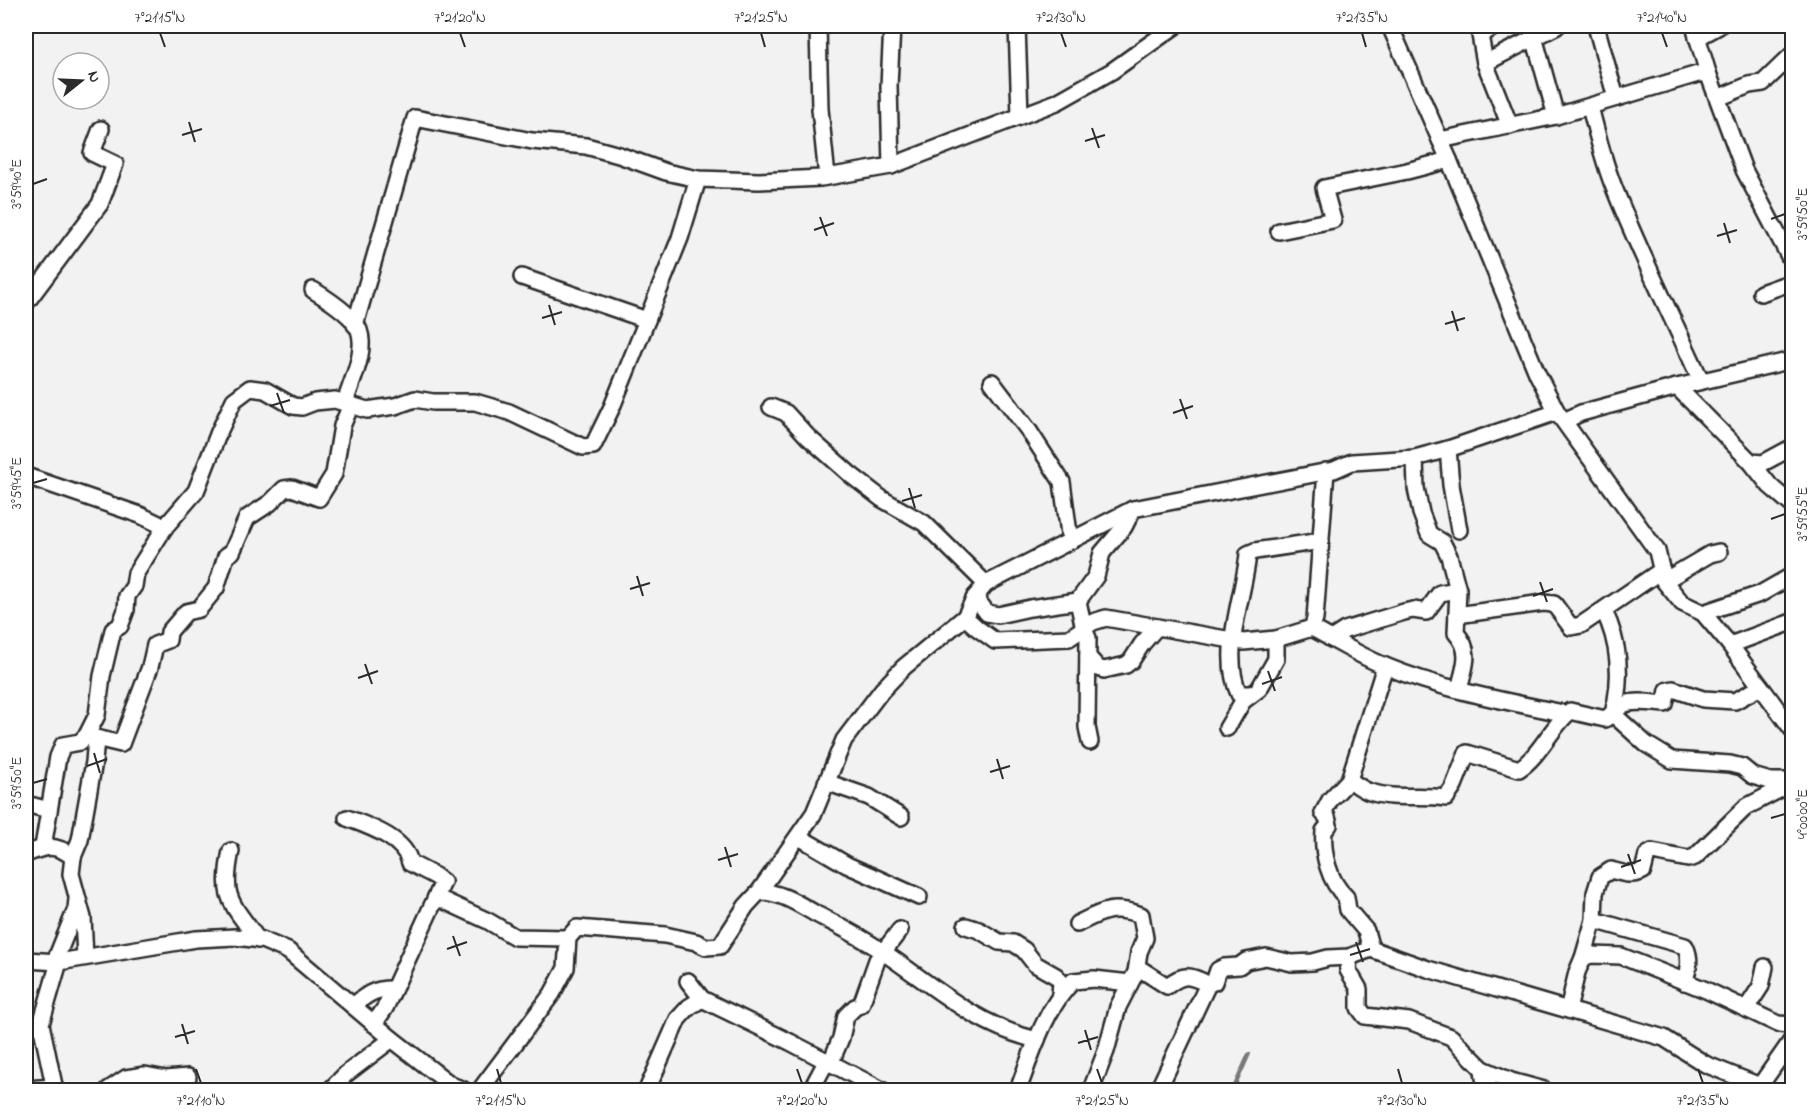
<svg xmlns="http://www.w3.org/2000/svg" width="1818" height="1116" viewBox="0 0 1818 1116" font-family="'Indie Flower',sans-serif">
  <rect width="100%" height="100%" fill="#f2f2f2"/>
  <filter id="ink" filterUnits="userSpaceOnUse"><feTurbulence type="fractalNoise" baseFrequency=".0167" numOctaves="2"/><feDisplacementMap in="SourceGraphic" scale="12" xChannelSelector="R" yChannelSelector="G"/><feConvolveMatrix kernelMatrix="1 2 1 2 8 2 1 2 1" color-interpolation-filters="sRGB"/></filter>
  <g filter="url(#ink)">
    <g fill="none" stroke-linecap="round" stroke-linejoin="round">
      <path stroke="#787878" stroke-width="4" d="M1233 1090 1249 1054"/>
      <defs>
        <g id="minor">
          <path d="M818 26 820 109 827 177"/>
          <path d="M1017 26 1020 115"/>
          <path d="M1390 26 1449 160 1537 373 1557 412 1657 551 1664 581 1682 603 1703 613 1730 645 1792 729"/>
          <path d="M1496 26 1480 35 1485 63 1510 126"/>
          <path d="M1531 26 1556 116"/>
          <path d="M1596 26 1616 98"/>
          <path d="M1694 26 1708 73"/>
          <path d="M1697 38 1719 26"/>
          <path d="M1485 63 1557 26"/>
          <path d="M1718 98 1749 85 1763 83 1792 55"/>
          <path d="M1590 107C1597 133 1603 160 1613 185 1639 252 1672 316 1701 381"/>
          <path d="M1440 140 1556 116 1698 74 1708 73 1744 170 1792 262"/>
          <path d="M891 166 889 86 892 26"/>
          <path d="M1279 231 1333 220 1324 188 1407 171 1449 160"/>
          <path d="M522 277 647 320"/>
          <path d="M313 290C326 298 354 316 359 330 367 352 351 382 345 403"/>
          <path d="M1761 293 1792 282"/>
          <path d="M26 303 100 204 115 164 92 153 101 129"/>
          <path d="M355 325 415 118 532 141 586 146 619 155 666 172 698 179 759 181 821 178 891 166 1057 102 1112 71 1175 26"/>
          <path d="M992 382 1029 431 1062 482 1070 541"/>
          <path d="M1677 387 1751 462 1763 463 1789 449"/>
          <path d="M771 407 786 413 808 437 851 475 882 499 924 523 986 584"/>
          <path d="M1564 421 1581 413 1677 387 1792 360"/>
          <path d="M1448 449 1451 485 1459 530"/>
          <path d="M1415 458 1416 488 1421 513 1429 534 1442 542 1449 556 1458 590 1456 633C1473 652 1464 667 1459 690"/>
          <path d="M1751 462 1770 486 1792 505"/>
          <path d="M26 476 140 515 165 527 196 491 219 432 234 400 250 388 265 390 293 406 302 407 315 402 335 400 367 410 395 406 415 399 433 402H475L509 412 583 447 593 446 612 407 680 238 698 179"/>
          <path d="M1664 581 1710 554 1719 552"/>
          <path d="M975 597 987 613 998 615 1030 608 1078 601 1096 576 1102 553 1124 527 1133 509"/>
          <path d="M1078 601 1084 629 1088 638 1087 727 1090 742"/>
          <path d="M1604 611C1620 644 1622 679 1613 714"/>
          <path d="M1703 613 1760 594 1788 578"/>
          <path d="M1457 615 1543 603 1554 604 1571 627 1581 625 1662 570"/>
          <path d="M965 617 977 628 995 641 1069 638 1093 622 1106 618 1243 642 1276 639 1312 628C1336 641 1360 656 1385 666 1443 690 1505 701 1567 714L1570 711 1605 719C1612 715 1618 707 1625 704 1637 700 1653 703 1665 704L1668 690 1673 689 1703 699 1735 701 1761 687"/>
          <path d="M1312 628 1315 619 1326 471"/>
          <path d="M1331 639 1345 630 1404 612 1413 610 1426 612 1440 593 1458 590"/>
          <path d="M1730 645 1792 622"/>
          <path d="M1088 657 1098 668 1104 670 1126 665 1131 661 1142 644 1157 627"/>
          <path d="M1251 694H1239C1220 652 1244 597 1248 554L1255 551 1321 541"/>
          <path d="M1613 714 1646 744 1672 760 1730 764 1742 767 1753 776 1770 781H1791"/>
          <path d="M1227 728 1243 701 1259 689 1276 659V639"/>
          <path d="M1349 780C1356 784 1363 790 1370 792 1395 800 1421 794 1446 798L1453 788 1467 753 1519 769C1538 757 1550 730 1567 714"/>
          <path d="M826 782 869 797 901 817"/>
          <path d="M26 804 49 810"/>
          <path d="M347 818C368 826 405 838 410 863L435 876 443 882 385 1008 374 1024"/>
          <path d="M799 837 847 865 919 897"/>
          <path d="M43 847 58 757 63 745 80 742 87 735 97 715 102 676 113 630 120 626 126 610 127 596 134 586 136 573 165 527"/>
          <path d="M231 851C221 899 231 902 258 940"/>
          <path d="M26 854C46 846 55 843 73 857"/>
          <path d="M759 892 814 813 844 740 882 690 904 667 965 617 975 597 986 584 1133 509 1334 470 1352 462 1415 458 1448 449 1557 412"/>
          <path d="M436 897 488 921 515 937 568 938"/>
          <path d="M1594 920 1685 946C1691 958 1689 969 1684 982"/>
          <path d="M1077 924C1103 911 1112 905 1141 915L1145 938 1139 952 1136 972 1118 1007 1106 1051 1091 1090"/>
          <path d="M966 926 979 930 999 942 1013 943 1024 950 1035 964 1056 976 1061 982 1060 994"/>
          <path d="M1371 949 1366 931 1348 910 1346 897C1329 882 1322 853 1324 831L1329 825 1327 817 1323 813 1330 800 1349 780 1385 666"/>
          <path d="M85 957 83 918 71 874 73 857 80 840 94 762 96 738 121 744 150 667 155 645 168 640 169 632 186 612 199 609 216 588 226 556 232 552 247 518 270 503 284 489 292 488 319 498 334 474 342 426 351 405"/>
          <path d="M1349 957 1348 970 1359 989V1008L1365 1016 1409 1021 1451 1037 1483 1069 1511 1081 1544 1090"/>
          <path d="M1583 958 1594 920 1595 893 1600 877 1611 870C1622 873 1632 877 1643 871L1647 855 1652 852 1688 859 1695 857 1746 807 1792 783"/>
          <path d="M26 960 59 962 196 939 235 937 262 940 288 951 392 1039 451 1085 464 1090"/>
          <path d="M55 961 76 909 77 899"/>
          <path d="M1136 972 1142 970 1167 986C1184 973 1189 975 1208 984L1214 982 1218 970 1224 967 1239 966 1246 961 1266 957 1292 963 1313 962 1328 958 1349 957 1371 949 1428 969 1664 1038 1705 1064 1760 1086"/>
          <path d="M688 981 702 999 790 1042 882 1090"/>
          <path d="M353 1006C366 995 375 988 393 989"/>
          <path d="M1746 1009 1761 986 1765 967"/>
          <path d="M1568 1010 1577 972 1583 958 1591 955 1621 956 1706 990 1778 1024 1792 1025"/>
          <path d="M830 1064 841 1038 846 1016 855 1007 861 1005 877 960 900 930"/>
          <path d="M1483 1069 1484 1078 1491 1090"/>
          <path d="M26 1089 54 1087"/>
          <path d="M55 1090 41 1024 59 962"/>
          <path d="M108 1090 126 1078 145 1075 166 1079 188 1077"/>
          <path d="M330 1090 346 1074 392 1039"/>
          <path d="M480 1090 552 994 566 968 568 938 577 928 665 935 696 942 706 947 720 946 746 906 759 892C780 891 800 905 818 915 841 927 865 939 886 954 936 988 977 1026 1037 1040"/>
          <path d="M647 1090 678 1019 689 1007 702 999"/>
          <path d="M811 1090 826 1062"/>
          <path d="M1018 1090C1032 1053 1044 1010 1073 981L1094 979 1130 983"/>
          <path d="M1158 1090 1208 984"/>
          <path d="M1757 1090 1792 1040"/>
        </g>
      </defs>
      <use href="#minor" stroke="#2b2b2b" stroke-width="20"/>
      <use href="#minor" stroke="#fff" stroke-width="15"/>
    </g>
  </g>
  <path fill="none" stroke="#2b2b2b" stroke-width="2" d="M160 33 165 47M460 33 465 47M761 33 765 47M1061 33 1066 47M1362 33 1366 47M1662 33 1667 47M189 122 195 142M1092 128 1099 148M182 135 202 129M1085 141 1105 135M33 184 47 179M820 217 827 236M1771 219 1785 214M1724 223 1730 243M814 230 834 223M1717 236 1737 230M549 305 555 325M1452 311 1458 331M542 318 562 312M1445 324 1465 318M277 393 284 413M1180 399 1187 419M270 406 290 400M1173 413 1193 406M33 483 47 479M909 488 915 508M902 501 922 495M1771 519 1785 514M637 576 643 596M1540 582 1547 602M630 589 650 583M1533 596 1553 589M365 664 372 684M1268 671 1275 691M358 678 378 671M1262 684 1282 677M94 753 100 773M997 759 1003 779M87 766 107 759M990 772 1010 766M33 783 47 779M1771 818 1785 814M725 847 731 867M1628 854 1635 874M718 860 738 854M1621 867 1641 860M453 936 460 956M1356 942 1363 962M447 949 467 942M1350 955 1370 949M182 1024 188 1044M1085 1030 1091 1050M175 1037 195 1031M1078 1043 1098 1037M196 1069 201 1083M497 1069 501 1083M797 1069 802 1083M1097 1069 1102 1083M1398 1069 1402 1083M1698 1069 1703 1083"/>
  <rect width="1818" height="1116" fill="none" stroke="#fff" stroke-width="66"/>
  <g transform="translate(81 81) rotate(72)"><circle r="28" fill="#ffffff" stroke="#aaaaaa" stroke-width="1.5"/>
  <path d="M0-4.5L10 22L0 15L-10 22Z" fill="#2b2b2b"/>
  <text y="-9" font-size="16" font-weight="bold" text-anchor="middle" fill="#2b2b2b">N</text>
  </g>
  <rect x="33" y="33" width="1752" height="1050" fill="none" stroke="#2b2b2b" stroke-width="2"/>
  <g font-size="15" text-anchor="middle" fill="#2b2b2b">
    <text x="160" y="22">7°21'15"N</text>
    <text x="460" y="22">7°21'20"N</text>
    <text x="761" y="22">7°21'25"N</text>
    <text x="1061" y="22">7°21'30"N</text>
    <text x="1362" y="22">7°21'35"N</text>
    <text x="1662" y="22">7°21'40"N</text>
    <text transform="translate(16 184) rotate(-90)" y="5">3°59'40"E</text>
    <text transform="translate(1802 214) rotate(-90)" y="5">3°59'50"E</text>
    <text transform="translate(16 483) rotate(-90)" y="5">3°59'45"E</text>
    <text transform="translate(1802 514) rotate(-90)" y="5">3°59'55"E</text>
    <text transform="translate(16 783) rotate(-90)" y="5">3°59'50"E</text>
    <text transform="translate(1802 814) rotate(-90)" y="5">4°00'00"E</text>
    <text x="201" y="1105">7°21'10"N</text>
    <text x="501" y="1105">7°21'15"N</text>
    <text x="802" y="1105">7°21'20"N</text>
    <text x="1102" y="1105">7°21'25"N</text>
    <text x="1402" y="1105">7°21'30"N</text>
    <text x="1703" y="1105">7°21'35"N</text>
  </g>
</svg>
